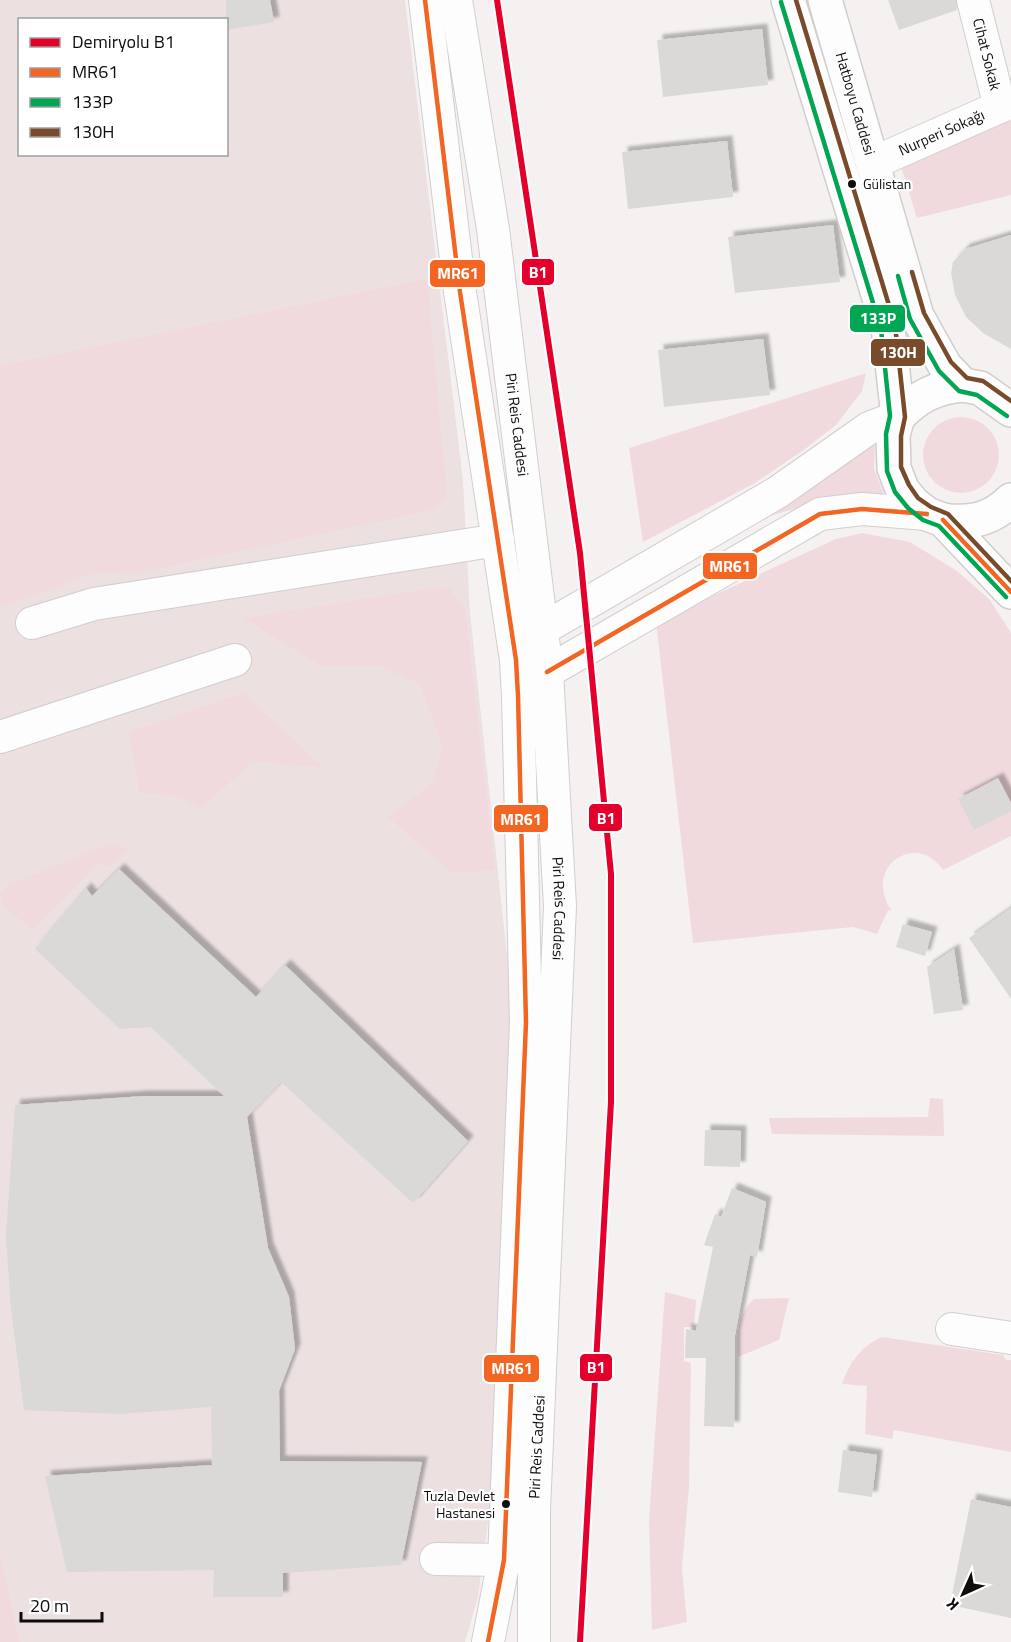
<svg xmlns="http://www.w3.org/2000/svg" width="1011" height="1642" viewBox="0 0 1011 1642" font-family="'Titillium Web',sans-serif">
  <defs>
    <filter id="shadow"><feDropShadow dx="5.5" dy="-5.5" stdDeviation="1.5" flood-color="#0004"/></filter>
  </defs>
  <rect width="100%" height="100%" fill="#f5f1f1"/>
  <path fill="#ece0e1" fill-rule="evenodd" d="M0 0H405L463 481 470 613 518 1058 496 1464 478 1597 465 1642H20L0 1552ZM20 20H226V154H20Z"/>
  <g fill="#f1dadd">
    <path d="M1011 118V195L917 218 901 166Z"/>
    <path d="M427 279 447 497 432 510 138 573 96 572 0 608V366Z"/>
    <path d="M866 373 862 391 836 425 805 449 755 483 643 542 629 448Z"/>
    <circle cx="961" cy="455" r="38"/>
    <path d="M875 443 874 469 886 500 809 505 773 515Z"/>
    <path d="M862 533 910 542 957 571 990 600 1011 633V836L943 870C917 830 861 867 892 911L888 910 877 934 853 927 693 943 656 622 836 539Z"/>
    <path d="M449 588 465 609 495 870 452 873 388 817 432 783 443 747 420 684 380 666H321L243 618 428 589Z"/>
    <path d="M243 693 324 768 252 761 203 808 175 796 140 793 129 732Z"/>
    <path d="M110 844 119 845 127 850 109 867 97 864 33 930 4 907 0 894 7 886Z"/>
    <path d="M930 1098 943 1099 944 1136 772 1134 769 1118 928 1117Z"/>
    <path d="M665 1292 696 1300 694 1327H684V1361L691 1363 689 1486 682 1568 687 1622 652 1630 649 1520Z"/>
    <path d="M789 1298 779 1340 738 1357C738 1333 736 1316 754 1299Z"/>
    <path d="M882 1337 1003 1355 1006 1360H1011V1452L894 1430 892 1439 865 1434 867 1386 842 1384C850 1362 861 1346 882 1337Z"/>
    <path d="M0 1552 20 1642H0Z"/>
  </g>
  <g fill="#dbd8d8" filter="url(#shadow)">
    <path d="M226 0H270L274 22 226 30Z"/>
    <path d="M888 0H956L957 10 899 30Z"/>
    <path d="M762 29 768 85 663 97 657 40Z"/>
    <path d="M727 141 733 197 628 209 622 152Z"/>
    <path d="M833 225 840 282 735 293 728 237Z"/>
    <path d="M1011 235V349L983 333 966 317 955 295 951 273 953 262 965 249Z"/>
    <path d="M763 339 770 395 664 407 658 350Z"/>
    <path d="M998 778 1011 803V811L974 830 958 799Z"/>
    <path d="M119 869 256 997 285 965 468 1141 413 1203 281 1082 247 1117 268 1248 289 1297 295 1349 279 1391 280 1461 422 1462 401 1565 283 1573V1597H213L214 1570 67 1572 45 1476 212 1465 211 1407 119 1414 24 1410 11 1309 6 1236 15 1105 144 1096H224L151 1027 120 1029 35 949 86 888 92 896Z"/>
    <path d="M1011 908V999L969 938Z"/>
    <path d="M903 924 932 932 925 956 896 947Z"/>
    <path d="M954 949 963 1010 934 1014 927 967Z"/>
    <path d="M705 1130 741 1131 740 1167 704 1166Z"/>
    <path d="M732 1188 766 1202 757 1257 750 1255 735 1335 734 1427 704 1426 706 1358H685L686 1329 696 1331 713 1247 704 1245 715 1214 721 1217Z"/>
    <path d="M843 1450 877 1455 872 1497 838 1492Z"/>
    <path d="M971 1499 1011 1507V1618L950 1605Z"/>
  </g>
  <g fill="none" stroke-linecap="round" stroke-linejoin="round">
    <defs>
      <g id="minor">
        <path d="M425 0 460 292 516 660 518 696 526 1022 504 1560 488 1642"/>
        <path id="s1" d="M456 0 493 229 547 672 560 906 534 1510V1642"/>
        <path id="s2" d="M973 0 1000 107"/>
        <path id="s3" d="M873 163 1011 102"/>
        <path d="M32 623 94 604 498 540"/>
        <path d="M530 644 541 630 778 492 869 428 898 417"/>
        <path d="M547 672 820 514 862 509 927 514"/>
        <path d="M0 737 235 660"/>
        <path d="M952 1329 1011 1338"/>
        <path d="M436 1559 504 1560"/>
      </g>
      <g id="major">
        <path d="M788 0 888 327 898 417 893 435 894 468 902 489 913 503 927 514 943 520 1011 592"/>
        <path id="s4" d="M825 0 917 316 945 366 963 385 980 388 1011 410"/>
        <path d="M898 417C917 397 936 387 963 385"/>
        <path d="M943 520C970 524 991 520 1011 500"/>
      </g>
    </defs>
    <use href="#minor" stroke="#d1cece" stroke-width="34"/>
    <use href="#major" stroke="#d1cece" stroke-width="36"/>
    <use href="#minor" stroke="#fefdfd" stroke-width="32"/>
    <use href="#major" stroke="#fefdfd" stroke-width="33"/>
    <defs>
      <g id="bus-1">
        <path d="M425 0 460 292 516 660 518 696 526 1022 504 1560 488 1642"/>
        <path d="M943 520 1011 592"/>
        <path d="M547 672 820 514 862 509 927 514"/>
      </g>
      <g id="bus-2">
        <path d="M781 2 881 329 890 416 886 434 887 471 895 492 908 508 923 520 939 526 1006 597"/>
        <path d="M898 276 910 319 939 371 959 391 977 395 1007 416"/>
      </g>
      <g id="bus-3">
        <path d="M796 0 895 325 905 417 901 436V467L909 485 918 498 931 507 948 514 1011 581"/>
        <path d="M912 272 924 313 951 362 967 378 983 381 1011 401"/>
      </g>
    </defs>
    <use href="#bus-1" stroke="#fff" stroke-width="9"/>
    <use href="#bus-2" stroke="#fff" stroke-width="9"/>
    <use href="#bus-3" stroke="#fff" stroke-width="9"/>
    <use href="#bus-1" stroke="#f26522" stroke-width="4.5"/>
    <use href="#bus-2" stroke="#00a651" stroke-width="4.5"/>
    <use href="#bus-3" stroke="#7a4b2a" stroke-width="4.5"/>
    <defs>
      <path id="rail-1" d="M497 0 580 553 611 874V1102L580 1642"/>
    </defs>
    <use href="#rail-1" stroke="#fff" stroke-width="10"/>
    <use href="#rail-1" stroke="#e4002b" stroke-width="6"/>
  </g>
  <g fill="#0f0c0c" stroke="#fff" stroke-width="2">
    <circle cx="852" cy="184" r="5"/>
    <circle cx="506" cy="1504" r="5"/>
  </g>
  <g text-anchor="middle" stroke-width="4.5" stroke-linejoin="round" paint-order="stroke">
    <g font-size="14" fill="#0f0c0c" stroke="#fff" text-anchor="start">
      <text x="863" y="189">Gülistan</text>
      <text x="495" y="1501" text-anchor="end">Tuzla Devlet<tspan x="495" dy="17">Hastanesi</tspan></text>
    </g>
    <g font-size="15" fill="#0f0c0c" stroke="#fff">
      <text dy="5" stroke="none"><textPath href="#s2" startOffset="56">Cihat Sokak</textPath></text>
      <text dy="5" stroke="none"><textPath href="#s4" startOffset="108">Hatboyu Caddesi</textPath></text>
      <text dy="5" stroke="none"><textPath href="#s3" startOffset="75">Nurperi Sokağı</textPath></text>
      <text dy="5" stroke="none"><textPath href="#s1" startOffset="429">Piri Reis Caddesi</textPath></text>
      <text dy="5" stroke="none"><textPath href="#s1" startOffset="915">Piri Reis Caddesi</textPath></text>
      <text transform="translate(537 1447) rotate(-87)" y="5">Piri Reis Caddesi</text>
    </g>
  </g>
  <g stroke="#fff" stroke-width="2">
    <rect x="521" y="258" width="34" height="28" rx="6" fill="#e4002b"/>
    <rect x="429" y="259" width="57" height="29" rx="6" fill="#f26522"/>
    <rect x="849" y="304" width="57" height="29" rx="6" fill="#00a651"/>
    <rect x="870" y="338" width="56" height="29" rx="6" fill="#7a4b2a"/>
    <rect x="702" y="552" width="56" height="28" rx="6" fill="#f26522"/>
    <rect x="588" y="803" width="35" height="29" rx="6" fill="#e4002b"/>
    <rect x="493" y="804" width="56" height="29" rx="6" fill="#f26522"/>
    <rect x="579" y="1353" width="34" height="29" rx="6" fill="#e4002b"/>
    <rect x="483" y="1354" width="57" height="29" rx="6" fill="#f26522"/>
  </g>
  <g font-size="16" text-anchor="middle" font-weight="bold" fill="#fff">
    <text x="538" y="278">B1</text>
    <text x="458" y="279">MR61</text>
    <text x="878" y="324">133P</text>
    <text x="898" y="358">130H</text>
    <text x="730" y="572">MR61</text>
    <text x="606" y="824">B1</text>
    <text x="521" y="825">MR61</text>
    <text x="596" y="1373">B1</text>
    <text x="512" y="1374">MR61</text>
  </g>
  <rect x="18" y="18" width="210" height="138" fill="#ffffff" stroke="#9f9e9e" stroke-width="1.5"/>
  <rect x="30" y="38" width="30" height="9" fill="#e4002b" stroke="#9f9e9e" stroke-width="1.5"/>
  <text x="72" y="48" font-size="18" fill="#0f0c0c">Demiryolu B1</text>
  <rect x="30" y="68" width="30" height="9" fill="#f26522" stroke="#9f9e9e" stroke-width="1.5"/>
  <text x="72" y="78" font-size="18" fill="#0f0c0c">MR61</text>
  <rect x="30" y="98" width="30" height="9" fill="#00a651" stroke="#9f9e9e" stroke-width="1.5"/>
  <text x="72" y="108" font-size="18" fill="#0f0c0c">133P</text>
  <rect x="30" y="128" width="30" height="9" fill="#7a4b2a" stroke="#9f9e9e" stroke-width="1.5"/>
  <text x="72" y="138" font-size="18" fill="#0f0c0c">130H</text>
  <g transform="translate(963 1594) rotate(225)" stroke="#ffffff" stroke-width="4.5" paint-order="stroke">
  <path d="M0-4.5L10 22L0 15L-10 22Z" fill="#0f0c0c"/>
  <text y="-9" font-size="16" font-weight="bold" text-anchor="middle" fill="#0f0c0c">K</text>
  </g>
  <path d="M21 1612v9h81v-9" fill="none" stroke="#0f0c0c" stroke-width="3"/>
  <text x="30" y="1612" font-size="18" fill="#0f0c0c" stroke="#ffffff" stroke-width="4.5" paint-order="stroke">20 m</text>
</svg>
